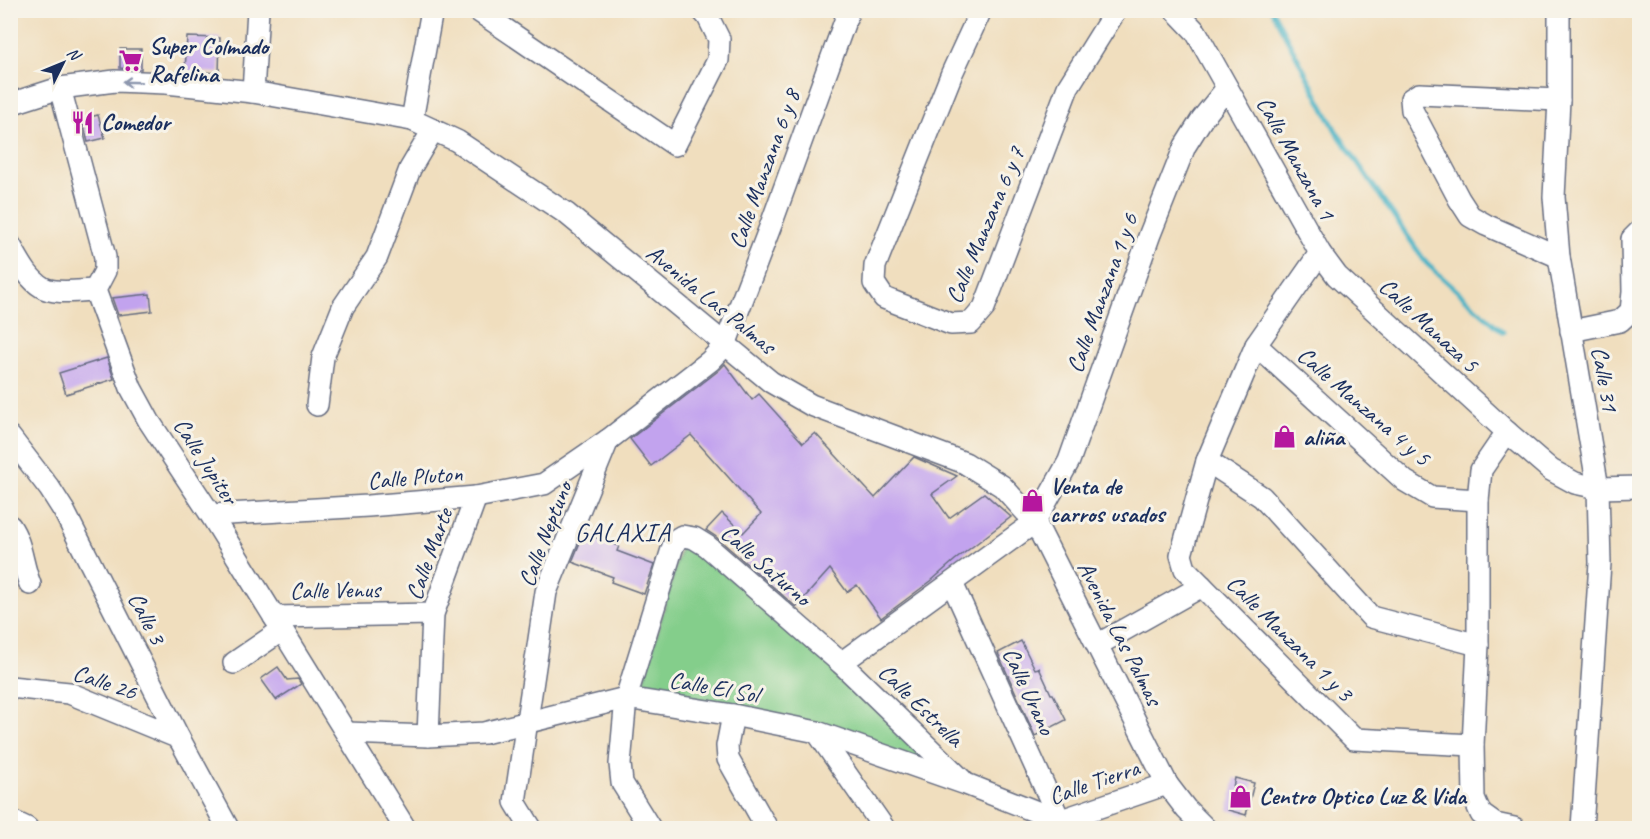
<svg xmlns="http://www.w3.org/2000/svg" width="1650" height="839" viewBox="0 0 1650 839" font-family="Caveat,sans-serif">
  <rect width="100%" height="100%" fill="#f7f3e8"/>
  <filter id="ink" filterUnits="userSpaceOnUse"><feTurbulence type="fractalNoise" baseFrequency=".0167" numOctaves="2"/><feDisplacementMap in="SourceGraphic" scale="12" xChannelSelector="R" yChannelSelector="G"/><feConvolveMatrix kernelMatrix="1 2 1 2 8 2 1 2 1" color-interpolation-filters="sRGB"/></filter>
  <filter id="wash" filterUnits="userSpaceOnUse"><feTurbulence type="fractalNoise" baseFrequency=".008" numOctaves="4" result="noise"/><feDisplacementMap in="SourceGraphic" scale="24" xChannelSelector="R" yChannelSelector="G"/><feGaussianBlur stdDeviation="1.35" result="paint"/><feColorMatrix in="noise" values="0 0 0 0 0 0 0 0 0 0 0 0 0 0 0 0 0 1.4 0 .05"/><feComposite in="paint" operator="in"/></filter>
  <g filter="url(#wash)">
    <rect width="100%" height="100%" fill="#f0debe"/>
    <path fill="#84ce8b" stroke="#507e74" stroke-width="1.5" d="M683 539 837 668 933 768 640 696Z"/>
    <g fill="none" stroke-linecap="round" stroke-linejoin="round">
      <path stroke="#47b2c5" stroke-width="5" d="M1272 10 1336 131 1426 263 1503 332"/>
    </g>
    <g id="blocks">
      <g fill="#c2a3ee">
        <path d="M187 37 220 38 219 73 185 71Z"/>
        <path d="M120 49H141V69L120 68Z"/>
        <path d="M98 115 105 138 88 142 82 119Z"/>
        <path d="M150 294 152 311 118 315 112 298Z"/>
        <path d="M107 358 114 379 66 394 59 373Z"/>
        <path d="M725 364 752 400 759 394 803 443 815 433 875 498 914 457 957 476 932 494 949 518 984 493 1011 517 955 560 931 581 881 618 857 585 847 592 830 569 796 607 715 536 706 530 722 513 743 533 761 514 691 435 651 466 630 439 718 371Z"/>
        <path d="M584 533 619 546 617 551 654 565 644 594 611 582 613 577 572 562Z"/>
        <path d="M1021 641 1035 669 1039 668 1051 694H1053L1066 720 1035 736 998 653Z"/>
        <path d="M278 667 287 680 298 679 301 684 276 700 261 679Z"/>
        <path d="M1235 778 1254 783 1246 815 1228 810Z"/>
      </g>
    </g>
  </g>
  <g filter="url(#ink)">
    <use href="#blocks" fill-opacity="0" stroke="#666c80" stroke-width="1.5"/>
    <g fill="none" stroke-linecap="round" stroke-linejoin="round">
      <defs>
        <g id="minor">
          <path d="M477 10 675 145 718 60 719 39 708 17 702 10"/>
          <path d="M981 10 952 73 875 266 874 283 884 298 951 324 971 323 984 308 1068 87 1116 10"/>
          <path d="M1175 10 1196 32 1320 253 1337 276 1507 432 1551 470 1575 483 1598 488 1640 487"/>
          <path d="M1559 10V100L1554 197 1559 257 1598 488 1600 563 1582 828"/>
          <path d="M60 88 105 257V271L95 290 131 388 149 421 211 515 405 828"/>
          <path d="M253 92 258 10"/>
          <path d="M10 104 60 88 115 81 166 83 253 92 412 120 457 141 567 214 771 382 811 405 965 463 1002 486 1035 522 1167 784 1186 809 1205 828"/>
          <path d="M412 120 432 10"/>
          <path d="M10 245C19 260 27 278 42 287 54 295 81 290 95 290"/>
          <path d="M1320 253 1256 345 1207 461 1181 555 1185 569 1354 739 1473 745"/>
          <path d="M1559 257 1486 225 1470 216 1459 199 1412 110 1411 99 1419 94 1559 100"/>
          <path d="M1571 331 1620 321 1631 311 1633 292 1632 239 1640 231"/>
          <path d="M1256 345 1405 481 1432 497 1478 500"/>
          <path d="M317 405 323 357 343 307 377 257 410 169 433 130"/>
          <path d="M1507 432 1481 470 1478 500V645L1473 745 1474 798 1481 814 1495 824 1514 828"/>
          <path d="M10 437 50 489 64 511 179 738 228 828"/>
          <path d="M1207 461 1262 497 1371 617 1478 645"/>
          <path d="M211 515 368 506 476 497 544 484 608 440"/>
          <path d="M10 526C22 543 22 565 30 584"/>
          <path d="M952 583 1060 821"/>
          <path d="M274 617 433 614"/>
          <path d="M1097 645 1202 586"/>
          <path d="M234 663 282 630"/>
          <path d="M841 663 1035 522 1069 461 1150 234 1185 146 1202 119 1227 88"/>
          <path d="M10 687 69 693 179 738"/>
          <path d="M733 715 727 746 728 759 767 828"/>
          <path d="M817 732 884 828"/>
          <path d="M347 733 428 736 484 733 626 698 733 715 817 732 966 784 1060 821"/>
          <path d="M428 736 433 614 476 497"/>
          <path d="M10 820 27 828"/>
          <path d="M531 828 515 802 546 592 608 440 710 361 725 345 772 222 849 10"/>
          <path d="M650 828 622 783 620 764 626 698 673 546 677 539 682 536 694 538 707 546 841 663 962 780"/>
          <path d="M1038 828 1167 784"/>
        </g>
      </defs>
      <use href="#minor" stroke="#666c80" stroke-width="24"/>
      <use href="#minor" stroke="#fff" stroke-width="21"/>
    </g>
    <defs><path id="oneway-shaft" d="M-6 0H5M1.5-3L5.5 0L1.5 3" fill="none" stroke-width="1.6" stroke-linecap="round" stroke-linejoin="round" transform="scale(1.5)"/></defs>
    <use stroke="#8d97ae" href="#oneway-shaft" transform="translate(132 82) rotate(-178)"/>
  </g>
  <defs>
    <symbol id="supermarket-bare" viewBox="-9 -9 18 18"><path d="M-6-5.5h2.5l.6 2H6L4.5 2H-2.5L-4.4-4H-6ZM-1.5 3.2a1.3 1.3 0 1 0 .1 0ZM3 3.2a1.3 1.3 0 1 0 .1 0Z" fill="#b5179e" stroke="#f7f3e8" stroke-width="2.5" paint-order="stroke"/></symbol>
    <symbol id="restaurant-bare" viewBox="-9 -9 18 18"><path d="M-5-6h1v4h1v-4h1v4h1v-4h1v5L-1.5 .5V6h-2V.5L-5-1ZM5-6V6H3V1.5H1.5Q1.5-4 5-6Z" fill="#b5179e" stroke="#f7f3e8" stroke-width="2.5" paint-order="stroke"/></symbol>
    <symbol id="shop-bare" viewBox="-9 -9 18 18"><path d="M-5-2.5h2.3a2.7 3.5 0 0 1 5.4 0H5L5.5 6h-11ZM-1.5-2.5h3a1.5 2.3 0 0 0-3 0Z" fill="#b5179e" stroke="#f7f3e8" stroke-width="2.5" paint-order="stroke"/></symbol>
  </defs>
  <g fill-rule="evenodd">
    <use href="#supermarket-bare" x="114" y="44" width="33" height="33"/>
    <use href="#restaurant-bare" x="66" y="106" width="33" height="33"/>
    <use href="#shop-bare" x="1268" y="420" width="33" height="33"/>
    <use href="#shop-bare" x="1016" y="484" width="33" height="33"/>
    <use href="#shop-bare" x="1224" y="780" width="33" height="33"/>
  </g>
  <g text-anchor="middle" stroke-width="6" stroke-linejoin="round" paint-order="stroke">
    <g font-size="24" font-weight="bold" fill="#1b2f5e" stroke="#f7f3e8" text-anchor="start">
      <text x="149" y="54">Super Colmado<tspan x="149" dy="28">Rafelina</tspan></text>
      <text x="101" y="130">Comedor</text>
      <text x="1303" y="445">aliña</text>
      <text x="1050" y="494">Venta de<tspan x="1050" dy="28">carros usados</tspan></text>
      <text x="1259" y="804">Centro Optico Luz &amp; Vida</text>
    </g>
    <g font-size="24" fill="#1b2f5e" stroke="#f7f3e8">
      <text transform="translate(1296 158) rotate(61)" y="8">Calle Manzana 1</text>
      <text transform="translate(764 169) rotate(-70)" y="8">Calle Manzana 6 y 8</text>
      <text transform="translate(985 225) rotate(-67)" y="8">Calle Manzana 6 y 7</text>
      <text transform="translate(1102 293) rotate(-70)" y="8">Calle Manzana 1 y 6</text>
      <text transform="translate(711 299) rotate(39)" y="8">Avenida Las Palmas</text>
      <text transform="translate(1429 325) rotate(43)" y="8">Calle Manaza 5</text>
      <text transform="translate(1605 379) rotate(80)" y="8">Calle 31</text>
      <text transform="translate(1364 406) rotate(41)" y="8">Calle Manzana 4 y 5</text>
      <text transform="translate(206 461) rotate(57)" y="8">Calle Jupiter</text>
      <text transform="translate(415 477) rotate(-5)" y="8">Calle Pluton</text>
      <text transform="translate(545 534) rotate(-69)" y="8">Calle Neptuno</text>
      <text transform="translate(429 554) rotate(-70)" y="8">Calle Marte</text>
      <text transform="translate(766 565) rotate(41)" y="8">Calle Saturno</text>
      <text transform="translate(335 590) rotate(-1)" y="8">Calle Venus</text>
      <text transform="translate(147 618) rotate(63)" y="8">Calle 3</text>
      <text transform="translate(1120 633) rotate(63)" y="8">Avenida Las Palmas</text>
      <text transform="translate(1290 638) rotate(45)" y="8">Calle Manzana 1 y 3</text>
      <text transform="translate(105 682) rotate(19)" y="8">Calle 26</text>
      <text transform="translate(714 687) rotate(10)" y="8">Calle El Sol</text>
      <text transform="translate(1029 691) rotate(65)" y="8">Calle Urano</text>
      <text transform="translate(921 705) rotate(44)" y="8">Calle Estrella</text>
      <text transform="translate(1094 782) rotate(-19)" y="8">Calle Tierra</text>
    </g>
    <g font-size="26" letter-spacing="1.5" fill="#1b2f5e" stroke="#f7f3e8">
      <text x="623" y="541">GALAXIA</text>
    </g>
  </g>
  <rect width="1650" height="839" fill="none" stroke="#f7f3e8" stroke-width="36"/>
  <g transform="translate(63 63) rotate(47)" stroke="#f7f3e8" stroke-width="4.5" paint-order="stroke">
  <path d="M0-4.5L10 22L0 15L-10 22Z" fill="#1b2f5e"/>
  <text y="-9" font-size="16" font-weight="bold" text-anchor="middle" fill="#1b2f5e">N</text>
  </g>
</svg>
